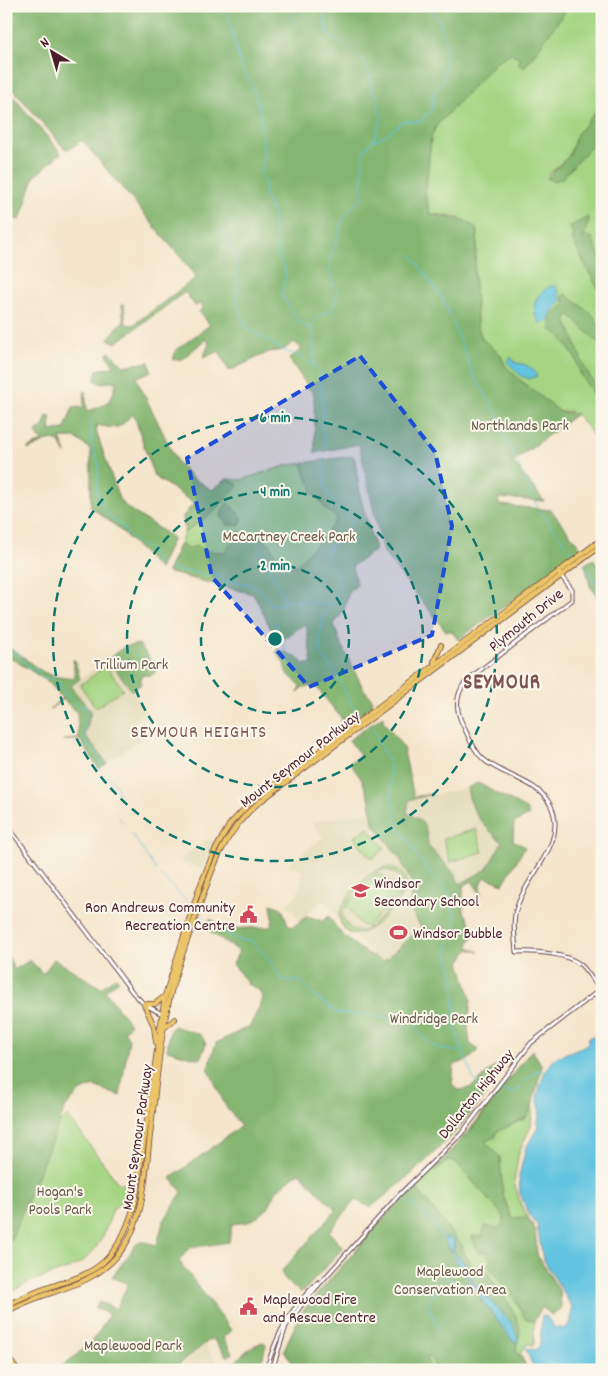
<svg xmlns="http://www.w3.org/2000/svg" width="608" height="1376" viewBox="0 0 608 1376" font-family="Dekko,sans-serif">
  <rect width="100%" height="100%" fill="#fbf7ec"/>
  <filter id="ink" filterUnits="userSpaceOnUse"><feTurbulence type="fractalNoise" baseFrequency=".02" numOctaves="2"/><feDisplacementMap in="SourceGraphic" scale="10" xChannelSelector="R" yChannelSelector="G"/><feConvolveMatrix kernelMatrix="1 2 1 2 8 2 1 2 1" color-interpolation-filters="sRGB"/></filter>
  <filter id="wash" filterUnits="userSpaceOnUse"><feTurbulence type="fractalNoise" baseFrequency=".0096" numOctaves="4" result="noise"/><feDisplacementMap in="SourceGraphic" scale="20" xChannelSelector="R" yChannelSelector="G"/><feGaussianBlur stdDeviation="1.12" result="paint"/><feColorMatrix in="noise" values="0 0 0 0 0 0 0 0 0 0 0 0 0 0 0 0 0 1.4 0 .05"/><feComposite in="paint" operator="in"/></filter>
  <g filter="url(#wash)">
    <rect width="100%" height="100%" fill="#f5e5cc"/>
    <g fill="#e3dbba">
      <path d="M108 659 146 711 133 721 144 736 107 763 85 735 91 711 70 686Z"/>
      <path d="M467 788 470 806 486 828 503 841 487 869 461 884 428 846 427 830 407 813 409 800Z"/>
      <path d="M370 811 402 861 430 928 385 969 323 900 300 920 287 905 298 893 303 871 288 865 323 837 312 823Z"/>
      <path d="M207 839 214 841 202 869 182 864V858Z"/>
      <path d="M205 1346 218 1363 209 1370H176Z"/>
    </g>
    <g fill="#a5d583" stroke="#787a57" fill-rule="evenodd">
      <path d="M569 6H602V101L593 115 577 135 569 156 548 175 561 179 592 145 602 154V446L576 414 513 462 515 466 479 439 558 421 571 411 560 412 520 380 506 367 500 354 482 339 477 324 474 271 478 232 454 216 430 214 425 195 431 138 436 126 476 81 503 56 511 53 519 57V64L524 67Z"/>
      <path d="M110 352 124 366 149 362 151 371 136 378 177 462 192 478 212 490 227 479 241 480 288 465 355 458 361 500 375 550 352 566 354 581 276 639 254 594 167 572 185 532 183 517 194 503 154 476 135 418 132 414C117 428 119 430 98 425L96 431 119 499 127 508 173 538 159 569 116 526 91 507V450L76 438H60L66 454 59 442 51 439 28 450 42 441 36 432 43 427 47 416H50V431L65 429 73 407 83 408 85 391 87 411C107 406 113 402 116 381L100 383 95 380 97 370 114 367 107 354Z"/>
      <path d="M106 666 123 689 96 708 80 685Z"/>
      <path d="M368 827 385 849 371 859 354 837Z"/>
      <path d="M476 829 483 852 450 862 443 839Z"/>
      <path d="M389 867C421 876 400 901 387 914 373 928 349 949 339 918 338 901 372 866 389 867ZM383 870C396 870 407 880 401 893 398 901 372 927 365 930 359 932 355 931 350 928L342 917C342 904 371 874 383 870Z"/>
      <path d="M378 874 380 876 382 874 398 890 397 892 399 894 367 927 364 925 362 926 346 906Z"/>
      <path d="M532 1050 542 1066 533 1099 531 1126 519 1152 514 1182 521 1205 535 1229 537 1255 560 1292 561 1309 552 1315 542 1307 534 1321V1345L527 1344 520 1354 528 1370H297L284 1350 301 1313 400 1199 461 1141Z"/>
      <path d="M68 1116 118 1183 132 1186 129 1198 113 1208C91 1287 57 1259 6 1296V1254L11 1253 10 1245H6V1127L50 1130Z"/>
    </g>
    <g fill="#84b671" stroke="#676a4e" fill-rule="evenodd">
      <path d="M6 6H569L524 68 519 64V57L511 53 497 61 436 126 431 138 425 195 430 214 464 220 475 227 478 233 474 271 477 324 482 339 500 354 506 367 520 380 560 412 576 414 513 462 544 501 498 498 499 505 551 510 582 549 458 640 452 631H446L383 552 359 444 315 453 314 395 289 359 302 349 294 342 283 350 269 352 229 371 219 351 203 358 209 344 206 339 182 359 173 360 176 350 210 325 199 312 203 307 201 303 195 306 185 292 116 343 108 339 121 323H124L122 305 124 304 126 324 133 325 197 277 82 140 71 148 65 149 6 81Z"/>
      <path d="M6 88 61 153 34 177 20 220 6 216Z"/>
      <path d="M602 101V135L561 179 552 181 547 178 569 156 577 134 593 115Z"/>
      <path d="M588 217 589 221 583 236 592 237 602 262V290L597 287 573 242V233L569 227Z"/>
      <path d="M565 294 591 313 602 328V347L570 315 567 316 566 320C572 334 577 347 582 361 589 380 602 387 602 409L580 373 576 359 560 336 550 328 553 313 565 304 562 297Z"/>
      <path d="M110 352 124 366 149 362 151 371 136 378 177 462 192 478 212 490 227 479 237 484V487L215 511 184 533 185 525 183 517 194 503 154 476 135 417 132 414C118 430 118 429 97 425L96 431 119 499 127 508 173 538 159 569 116 526 91 507V450L76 438H60L66 454 59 442 51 439 27 449 42 441 36 432 43 427 47 416H50V431L65 429 73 407 83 408 85 391 87 411C106 407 114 400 116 381L100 383 95 380 97 370 114 367 107 354Z"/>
      <path d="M353 456 361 500 375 550 352 566 357 585 349 591 344 611 334 624 340 642 363 688 372 699V705L340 730 342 719 315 685 301 688 298 693 300 686 286 672 284 663 276 652 278 650 295 656 304 664H312L306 623 278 643 254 594 167 572 181 542 186 549 197 546 206 551 224 552 233 541 234 535 240 532 248 539 257 535 270 544 277 559 291 567 297 565 333 525 337 517 326 510 322 503 311 492 312 485 308 481 302 463Z"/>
      <path d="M228 503 243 518 239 525H228L221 516 223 509Z"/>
      <path d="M594 559 602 578V615L596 594 590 586 585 564Z"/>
      <path d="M139 644 158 670 152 675H142L140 679 141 684 132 691 108 659 124 647Z"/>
      <path d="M6 647C24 653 33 670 51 675 58 678 68 678 75 678L73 660H75L80 679 70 686 91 711 85 735 107 763 99 769 80 740H63L79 739 77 713 63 699 49 710 62 698 49 682 6 655Z"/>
      <path d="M383 716V721L403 747 414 797 432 794 409 800 407 813C425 821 427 827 428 846L454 873 460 884 487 869 502 842C483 825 472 815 467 788L478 783 526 809 529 815 514 823 513 840 525 847 503 884 485 877 480 886 481 895 472 881 463 886V909L475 934 469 942V947L479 952 469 949 460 962 471 999 468 1028 470 1044 479 1050 468 1060 454 1065 452 1084 457 1090C478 1091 485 1069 502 1063L501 1072C463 1129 425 1165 371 1207L355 1200 329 1232 343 1248 305 1290 300 1292C293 1287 285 1281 281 1272L336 1210 299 1172 277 1190 268 1208 259 1216 248 1222 232 1224 229 1242 189 1248 179 1261 231 1330 223 1338 232 1353 227 1357 212 1338 172 1370H57C81 1351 96 1342 109 1314L95 1308 99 1302 116 1309 128 1284 112 1277 139 1241 157 1245 163 1222 182 1192 171 1178 241 1126 225 1105 208 1068 216 1043 250 1026 263 999 259 990 248 984 233 964 239 951 209 931 210 919 228 929 271 927 273 919 271 904 282 908 288 925 293 927 307 916 323 921 329 916C341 939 361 950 383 962L421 927 410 909 411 882 399 857 373 823 370 801 362 780 350 763 360 755 349 740Z"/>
      <path d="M6 951 14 970 30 960 43 974 54 959 101 988 116 977 119 980 105 991 130 1024 124 1031 129 1039 120 1096 94 1086 79 1092 65 1108 10 1242 6 1243Z"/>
      <path d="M174 1026 201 1035 206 1044 200 1059 167 1050 170 1030Z"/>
      <path d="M532 1050 542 1066 531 1109 526 1118 496 1132V1137L485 1141 500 1157 503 1195 512 1218 526 1217 535 1229 537 1255 560 1292 561 1309 552 1315 542 1307 534 1321 525 1319 517 1303 487 1264 491 1260 484 1251 478 1253 472 1236 482 1237 485 1226 498 1228 504 1222V1217L455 1161 448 1160 436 1170 433 1169 475 1125Z"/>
      <path d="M414 1185 463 1247 462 1250 477 1273 483 1268C494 1281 518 1313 520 1330 520 1336 517 1344 516 1350L528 1370H437L430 1357H426L430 1370H297L284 1350 301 1313ZM451 1238 455 1242 453 1251 467 1266 469 1276 474 1283 504 1314 515 1344 476 1292 444 1239Z"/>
      <path d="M263 1342 266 1344 260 1370H240L235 1363C241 1354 253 1345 263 1342Z"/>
    </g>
    <g fill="#62c4e0" stroke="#567286">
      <path d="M551 286H556L561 301 551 313 549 320 541 324C529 310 534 294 551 286Z"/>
      <path d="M511 357 516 363C523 363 535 368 537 376L530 379 521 376 507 362Z"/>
      <path d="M594 1036 602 1038V1370H535L525 1348 535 1350 540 1345 542 1315 546 1316 554 1327 564 1329 571 1322 572 1307 543 1259 537 1225 529 1214 520 1194 519 1176 526 1148 537 1129 540 1109 537 1096 544 1074 555 1058 584 1046 588 1043V1038Z"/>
      <path d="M443 1238H451L454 1240 453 1251 467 1266 469 1276 474 1283 513 1325 518 1338 515 1344 476 1292Z"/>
    </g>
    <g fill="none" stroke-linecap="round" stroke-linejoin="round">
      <g stroke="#62c4e0" stroke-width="1">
        <path d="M226 6 240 64 255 94 259 106 264 156 261 175 265 184 264 196 273 213 276 252 284 267 286 276 281 294 299 322 311 329"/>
        <path d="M286 6 290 16 299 27"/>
        <path d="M373 141 386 135 404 121 421 122 424 116 432 111 433 94 443 81 446 43 440 23 433 13 432 6"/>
        <path d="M223 230 238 264 236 298 246 327 287 352 298 355 313 366"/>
        <path d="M412 255 445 303 474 376 498 414 502 429 538 508 574 555"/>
        <path d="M90 419C92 428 91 436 92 446 93 452 96 456 98 461 99 467 98 484 96 489 102 507 104 514 121 525 125 528 126 535 130 538 142 548 151 544 156 563L161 565"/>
        <path d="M325 450 326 442 321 425 323 411 319 371 314 367 313 344 315 336 311 332V324L318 316 329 312C345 289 329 284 329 265 329 259 333 252 335 247 341 223 343 214 362 198L363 152 374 139 382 118 378 108 379 97 373 93C366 49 357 59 328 34L324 17 325 6"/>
        <path d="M323 459C324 472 323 489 331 498 339 508 347 512 352 523L343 537 330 546 327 553 328 560 338 576 340 585 337 596 323 616 320 639 321 654 338 677 352 706 360 715"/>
        <path d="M256 539 285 601"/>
        <path d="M583 564 602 590"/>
        <path d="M170 568 183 572 191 571C198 575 207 577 213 572L226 582H239L257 587 270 603 278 606C294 595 313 605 331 605"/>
        <path d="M274 621 291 665 301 671"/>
        <path d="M6 653 18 652 30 669 38 670 42 679C59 676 58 682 65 694 69 700 79 706 86 708 89 719 80 735 88 744 92 749 97 754 102 759V766"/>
        <path d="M368 725 375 732 379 744 390 764 391 793 397 824 432 877 449 892 455 917V930L449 941 447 954 454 978 455 1029 473 1078 482 1089 491 1091"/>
        <path d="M108 776 117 786 118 794"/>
        <path d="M119 818 123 822"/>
        <path d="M132 834 156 870"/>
        <path d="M160 875 189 903"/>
        <path d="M200 914 204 918"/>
        <path d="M206 921 239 940 252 941 270 961 282 980 301 981 317 998 338 1013 357 1015 370 1013 376 1017 409 1020C431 1045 425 1047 461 1052"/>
        <path d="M497 1091 514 1093 537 1070 545 1072"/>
        <path d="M409 1202 431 1221 444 1239"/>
        <path d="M439 1329 428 1308 431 1296 446 1274 449 1280 453 1281"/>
        <path d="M517 1339 526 1348"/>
      </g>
    </g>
  </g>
  <g filter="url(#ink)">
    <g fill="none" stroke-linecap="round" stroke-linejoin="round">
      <defs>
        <g id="minor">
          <path d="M558 572 572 590V600L466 681C456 694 455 708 462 723 468 735 473 750 483 759 504 777 538 780 551 806 568 843 527 874 517 907 512 921 515 937 516 952 534 951 567 953 581 965 588 972 594 982 600 990"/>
          <path d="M6 824 133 993 144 1004 162 1014"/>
          <path d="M266 1370C278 1332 289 1310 318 1282"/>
          <path d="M272 1370 286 1326 306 1299 399 1195 461 1134 531 1043 601 989"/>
        </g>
        <g id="major">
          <path d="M434 662 441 645"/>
          <path d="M165 1027 175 1019"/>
          <path d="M156 1042 154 1026 144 1004H155L165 996"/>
          <path d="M6 1306C70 1270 110 1291 135 1203L165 996 199 889 213 854 230 824 251 802 276 784 602 539"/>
          <path d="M6 1312C42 1290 87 1290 116 1257 145 1225 145 1175 150 1135 156 1089 159 1041 170 996 176 968 187 941 197 913 211 871 223 833 258 803L602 545"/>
          <path d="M6 1355 17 1370"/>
        </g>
      </defs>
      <use href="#minor" stroke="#643d43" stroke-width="5"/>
      <use href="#major" stroke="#643d43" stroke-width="6"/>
      <use href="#minor" stroke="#fff" stroke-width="3"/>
      <use href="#major" stroke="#ecc569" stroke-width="4.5"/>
    </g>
  </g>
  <path fill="#1d4ed8" fill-opacity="0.2" stroke="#1d4ed8" stroke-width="4" stroke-dasharray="10 6" stroke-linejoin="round" d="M360 356 435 452 452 526 432 635 309 687 212 577 187 458Z"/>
  <g fill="none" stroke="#0f766e" stroke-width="2.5" stroke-dasharray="9 6">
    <circle cx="275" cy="639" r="74"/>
    <circle cx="275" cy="639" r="148"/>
    <circle cx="275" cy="639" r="222"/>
  </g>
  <defs>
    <symbol id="school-bare" viewBox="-9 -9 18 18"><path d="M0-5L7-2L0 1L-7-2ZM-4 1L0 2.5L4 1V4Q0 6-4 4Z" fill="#d1495b" stroke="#fbf7ec" stroke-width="2.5" paint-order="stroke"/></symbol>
    <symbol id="civic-bare" viewBox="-9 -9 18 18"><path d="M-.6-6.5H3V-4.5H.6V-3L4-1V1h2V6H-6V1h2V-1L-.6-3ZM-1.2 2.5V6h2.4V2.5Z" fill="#d1495b" stroke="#fbf7ec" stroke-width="2.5" paint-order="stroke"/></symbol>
    <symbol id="stadium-bare" viewBox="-9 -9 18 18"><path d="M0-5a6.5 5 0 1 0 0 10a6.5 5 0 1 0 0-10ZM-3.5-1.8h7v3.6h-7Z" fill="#d1495b" stroke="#fbf7ec" stroke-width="2.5" paint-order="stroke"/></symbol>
  </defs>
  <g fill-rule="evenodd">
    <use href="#school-bare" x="348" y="878" width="25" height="25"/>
    <use href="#civic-bare" x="236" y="902" width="25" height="25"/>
    <use href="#stadium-bare" x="386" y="920" width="25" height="25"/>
    <use href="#civic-bare" x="236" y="1294" width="25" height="25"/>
  </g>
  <g text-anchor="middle" stroke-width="4" stroke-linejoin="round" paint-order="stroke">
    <g font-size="16" fill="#655645" stroke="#fbf7ec">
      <text x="520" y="430">Northlands Park</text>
      <text x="289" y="541">McCartney Creek Park</text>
      <text x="131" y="669">Trillium Park</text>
      <text x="434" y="1023">Windridge Park</text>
      <text x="60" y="1196">Hogan's<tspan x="60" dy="18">Pools Park</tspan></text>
      <text x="450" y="1276">Maplewood<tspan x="450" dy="18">Conservation Area</tspan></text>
      <text x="133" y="1350">Maplewood Park</text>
    </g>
    <g font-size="16" fill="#4a1f2b" stroke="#fbf7ec">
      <text transform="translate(525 619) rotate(-39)" y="6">Plymouth Drive</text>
      <text transform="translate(299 758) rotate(-38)" y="6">Mount Seymour Parkway</text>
      <text transform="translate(475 1093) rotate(-51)" y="6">Dollarton Highway</text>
      <text transform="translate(136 1137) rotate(-82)" y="6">Mount Seymour Parkway</text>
    </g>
    <g font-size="16" fill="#4a1f2b" stroke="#fbf7ec" text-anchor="start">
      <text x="374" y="888">Windsor<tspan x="374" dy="18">Secondary School</tspan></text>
      <text x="235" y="912" text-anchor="end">Ron Andrews Community<tspan x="235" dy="18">Recreation Centre</tspan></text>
      <text x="413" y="938">Windsor Bubble</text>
      <text x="263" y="1304">Maplewood Fire<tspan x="263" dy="18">and Rescue Centre</tspan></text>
    </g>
    <g font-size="18" letter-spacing="1" fill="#7d534f" stroke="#fbf7ec">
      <text x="199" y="737">SEYMOUR HEIGHTS</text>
    </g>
    <g font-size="21" font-weight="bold" letter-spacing="1" fill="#7d534f" stroke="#fbf7ec">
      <text x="502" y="688">SEYMOUR</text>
    </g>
  </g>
  <circle cx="275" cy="639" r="8" fill="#0f766e" stroke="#fbf7ec" stroke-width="2.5"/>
  <g font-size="15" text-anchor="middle" font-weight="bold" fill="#0f766e" stroke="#fbf7ec" stroke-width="4" stroke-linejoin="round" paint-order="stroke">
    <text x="275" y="422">6 min</text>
    <text x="275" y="496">4 min</text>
    <text x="275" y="570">2 min</text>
  </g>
  <rect width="608" height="1376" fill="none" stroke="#fbf7ec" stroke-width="25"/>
  <g transform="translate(52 52) rotate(322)" stroke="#fbf7ec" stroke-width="4" paint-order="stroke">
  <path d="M0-4L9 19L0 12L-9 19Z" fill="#4a1f2b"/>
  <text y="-8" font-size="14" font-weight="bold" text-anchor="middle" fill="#4a1f2b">N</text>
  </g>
</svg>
